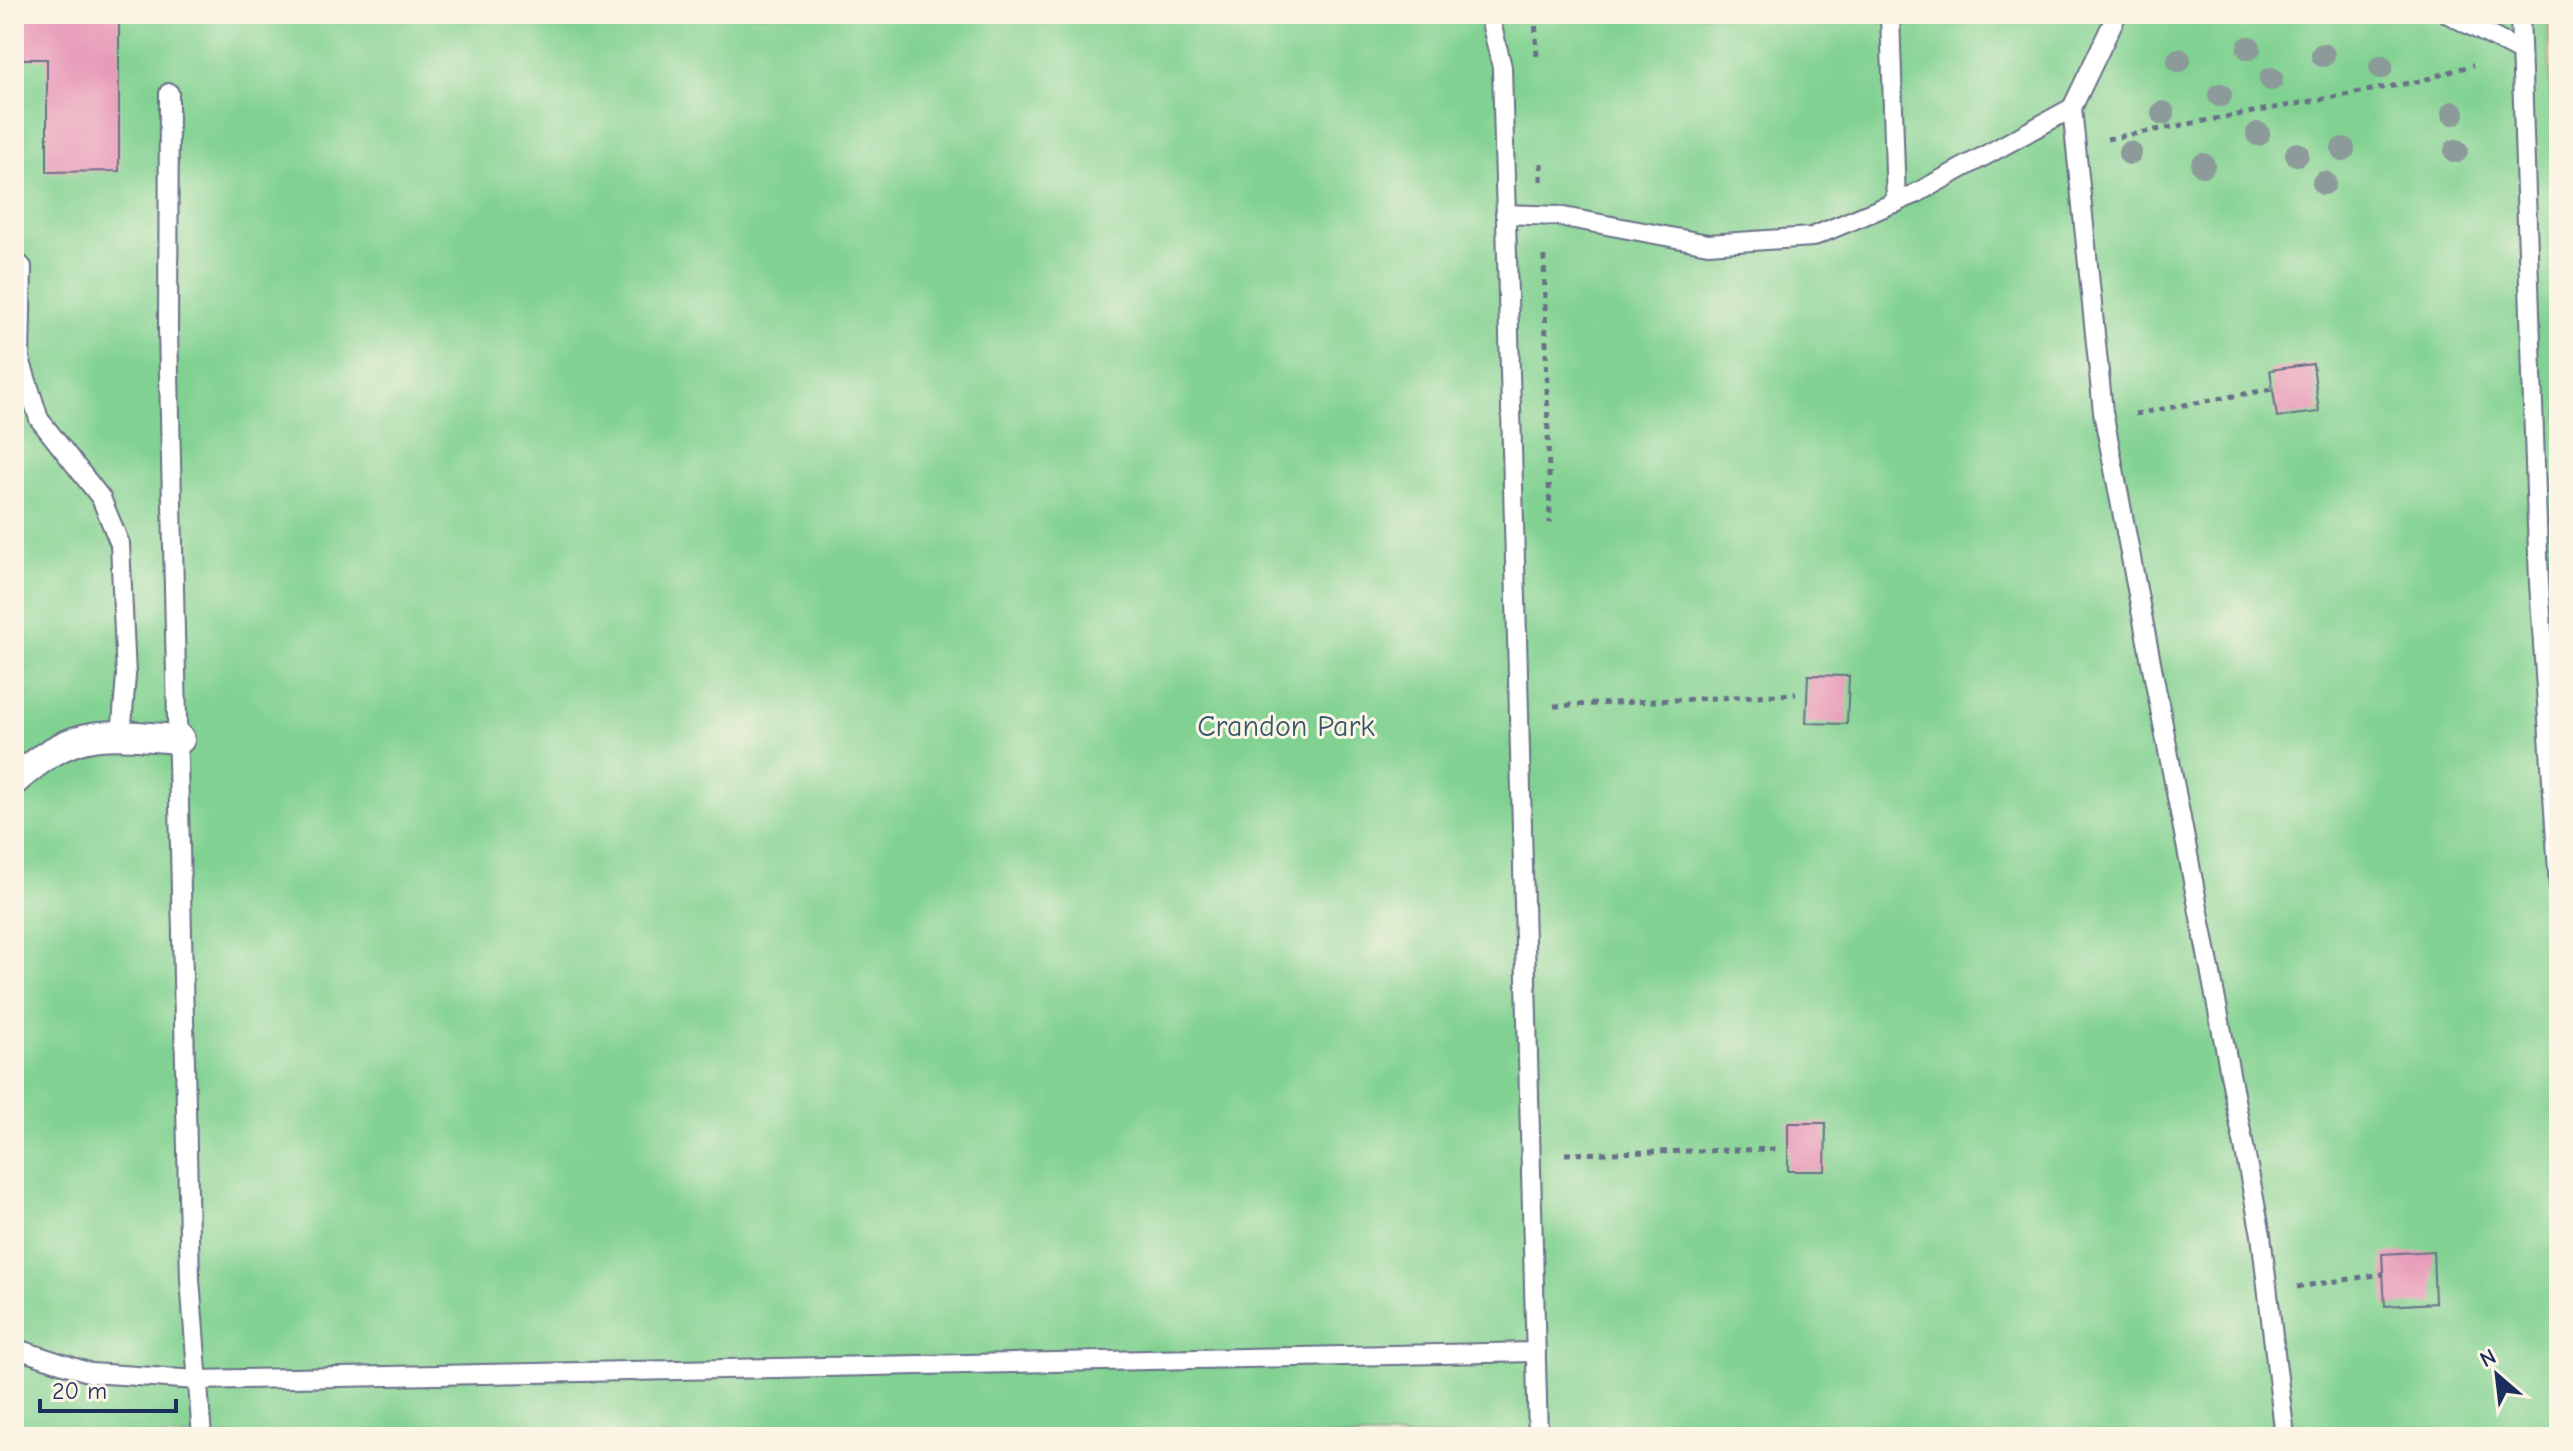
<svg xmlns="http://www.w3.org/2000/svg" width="2573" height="1451" viewBox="0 0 2573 1451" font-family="'Comic Neue',sans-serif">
  <rect width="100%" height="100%" fill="#fcf5e5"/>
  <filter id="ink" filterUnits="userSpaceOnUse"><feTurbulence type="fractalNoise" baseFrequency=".0125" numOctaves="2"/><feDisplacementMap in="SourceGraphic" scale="16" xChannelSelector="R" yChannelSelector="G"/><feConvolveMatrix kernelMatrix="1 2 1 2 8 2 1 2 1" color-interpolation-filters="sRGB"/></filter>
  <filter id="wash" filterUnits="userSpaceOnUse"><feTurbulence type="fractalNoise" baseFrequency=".006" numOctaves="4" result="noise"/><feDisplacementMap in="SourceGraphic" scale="32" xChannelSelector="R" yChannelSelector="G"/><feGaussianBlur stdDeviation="1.8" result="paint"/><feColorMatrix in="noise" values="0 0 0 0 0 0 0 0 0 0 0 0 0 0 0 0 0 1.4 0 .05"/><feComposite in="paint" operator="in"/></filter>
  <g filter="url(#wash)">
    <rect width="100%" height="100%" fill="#f8ead3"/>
    <rect fill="#81d292" stroke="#4e8078" stroke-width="2" x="14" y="14" width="2545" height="1423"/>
    <path fill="#eeda9e" stroke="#84847e" stroke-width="2" d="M2548 14H2559V308Z"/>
    <g id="blocks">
      <g fill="#e694b6">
        <path d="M14 14H119V171L47 172V59H14Z"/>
        <path d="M2313 364 2319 412 2277 417 2270 370Z"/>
        <path d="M1808 675 1849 676 1847 724 1806 723Z"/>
        <path d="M1788 1123H1826L1825 1171H1788Z"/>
        <path d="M2433 1251 2435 1303 2385 1306 2382 1254Z"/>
      </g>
    </g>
  </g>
  <g filter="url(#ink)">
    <use href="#blocks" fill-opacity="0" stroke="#687087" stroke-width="2"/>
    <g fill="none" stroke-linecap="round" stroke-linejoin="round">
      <defs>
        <g id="service">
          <path d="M1489 14 1502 67 1538 1437"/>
          <path d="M1890 14 1896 203"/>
          <path d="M2117 14 2072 108 2103 412 2261 1235 2285 1437"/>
          <path d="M2448 14 2520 51"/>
          <path d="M2520 14 2539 583 2559 886"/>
          <path d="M169 93 168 330 190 1279 202 1437"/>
          <path d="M1505 214 1558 216 1708 244 1812 237 1913 195 2072 108"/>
          <path d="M14 259 22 267 20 359 39 419 101 498 120 544 126 676 121 736"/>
          <path d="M14 1348 91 1373 198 1380 1536 1352"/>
        </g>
        <path id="pedestrian" d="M14 781C77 725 101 734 180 739"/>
      </defs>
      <use href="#service" stroke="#687087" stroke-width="22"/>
      <use href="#pedestrian" stroke="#687087" stroke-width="32"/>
      <g stroke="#687087" stroke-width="5" stroke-dasharray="6 6" stroke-linecap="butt">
        <path d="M1535 14 1537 61"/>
        <path d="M2107 139 2420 81 2473 65"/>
        <path d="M1541 163V182"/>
        <path d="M1544 256 1550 523"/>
        <path d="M2135 414 2272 389"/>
        <path d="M1554 706 1796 694"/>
        <path d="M1565 1154 1780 1149"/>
        <path d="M2297 1287 2383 1274"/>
      </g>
      <use href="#service" stroke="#fff" stroke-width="18"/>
      <use href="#pedestrian" stroke="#fff" stroke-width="28"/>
    </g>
    <g fill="#8c9a9a">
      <circle cx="2249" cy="48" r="12"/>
      <circle cx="2323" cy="55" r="12"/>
      <circle cx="2179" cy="60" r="12"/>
      <circle cx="2381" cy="67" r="12"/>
      <circle cx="2271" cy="79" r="12"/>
      <circle cx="2220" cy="95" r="12"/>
      <circle cx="2163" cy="113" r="12"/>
      <circle cx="2453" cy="113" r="12"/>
      <circle cx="2258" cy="134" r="12"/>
      <circle cx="2343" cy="149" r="12"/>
      <circle cx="2456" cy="151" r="12"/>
      <circle cx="2130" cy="153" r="12"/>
      <circle cx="2297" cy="154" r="12"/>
      <circle cx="2203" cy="165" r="12"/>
      <circle cx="2324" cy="183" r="12"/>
    </g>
  </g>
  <g text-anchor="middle" stroke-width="6" stroke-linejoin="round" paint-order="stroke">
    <g font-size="30" fill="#34586b" stroke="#fcf5e5">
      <text x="1286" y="736">Crandon Park</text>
    </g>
  </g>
  <rect width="2573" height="1451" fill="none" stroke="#fcf5e5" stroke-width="48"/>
  <g transform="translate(2497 1375) rotate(332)" stroke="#fcf5e5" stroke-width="6" paint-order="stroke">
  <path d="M0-6L14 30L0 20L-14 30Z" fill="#1b2f5e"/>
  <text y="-12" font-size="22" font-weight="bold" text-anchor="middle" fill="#1b2f5e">N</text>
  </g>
  <path d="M40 1399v12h136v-12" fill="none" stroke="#1b2f5e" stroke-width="4"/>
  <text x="52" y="1399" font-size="24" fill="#1b2f5e" stroke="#fcf5e5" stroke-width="6" paint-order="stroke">20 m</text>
</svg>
